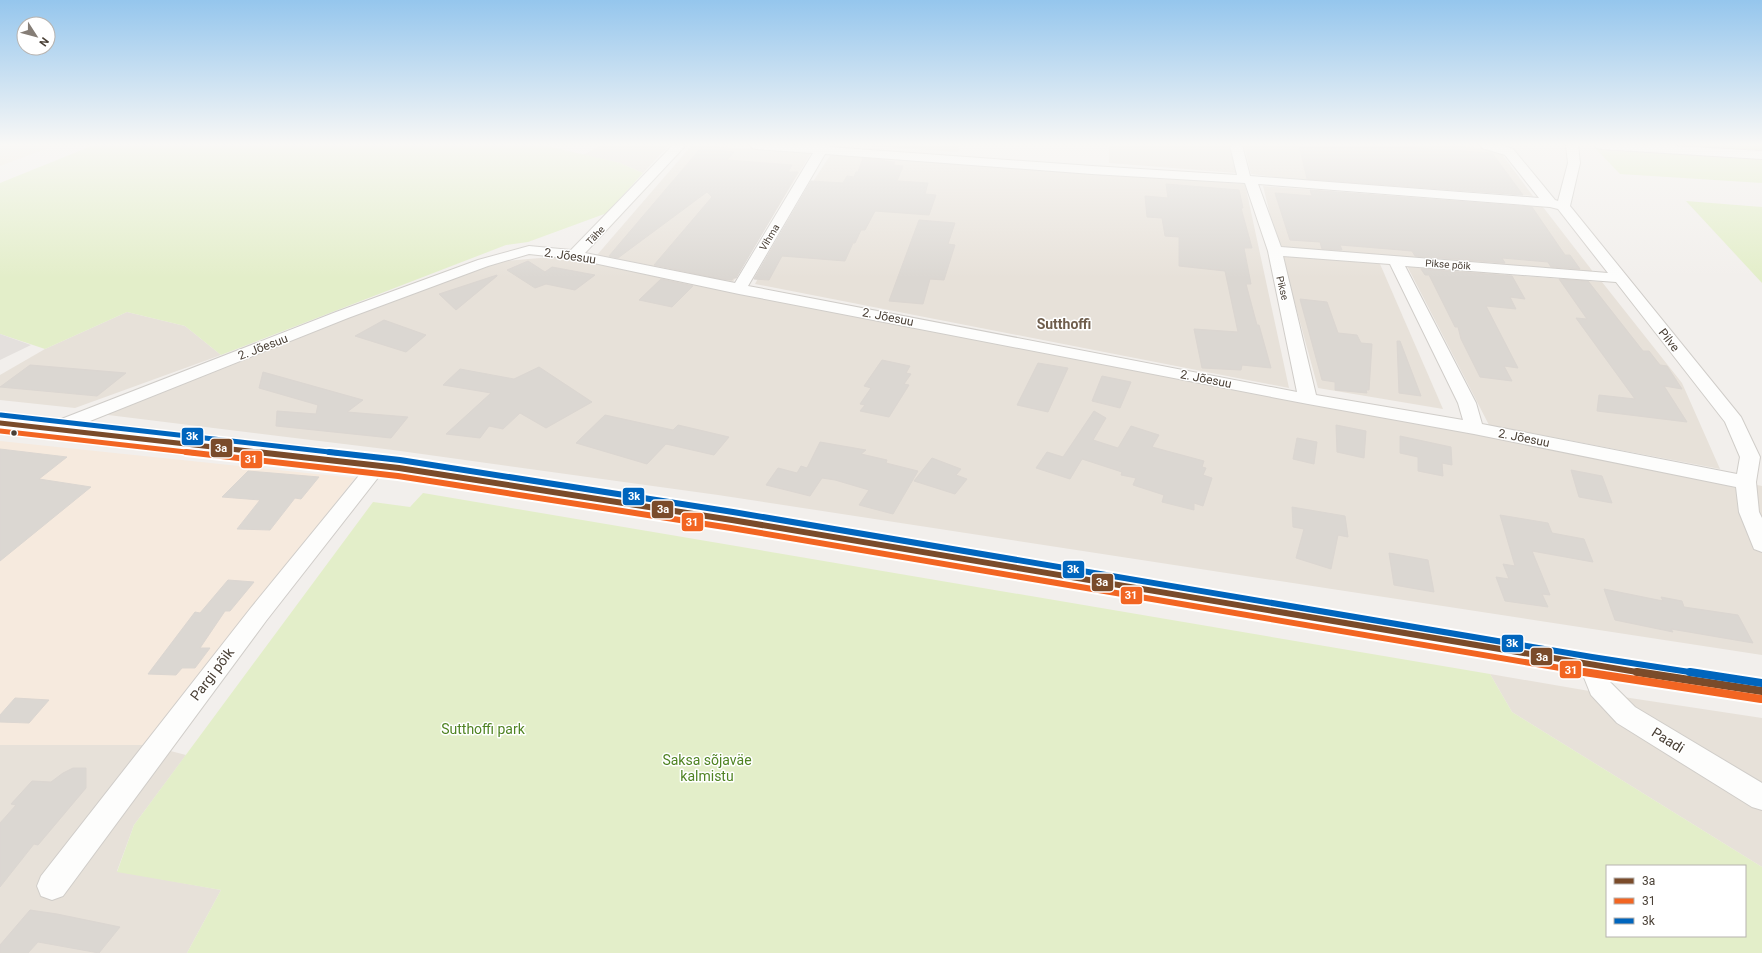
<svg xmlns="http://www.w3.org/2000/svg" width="1762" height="953" viewBox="0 0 1762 953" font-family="Roboto,sans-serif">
  <rect width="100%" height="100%" fill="#f2efec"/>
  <g fill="#e7e1d9">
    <path d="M601 145H669L643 173 620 163 583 155Z"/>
    <path d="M692 145 811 153 733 282 659 269 599 257 597 255Z"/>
    <path d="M855 145H960L958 152Z"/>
    <path d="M1109 145H1230L1236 173 1109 163Z"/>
    <path d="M1244 145H1441L1498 149 1533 196 1291 179 1251 174Z"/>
    <path d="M831 154 1245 184 1289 388 755 284 797 206Z"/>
    <path d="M1263 186 1543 207 1594 273 1278 247Z"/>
    <path d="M575 255 1762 486V655L718 495 393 450 100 414 483 263Z"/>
    <path d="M1282 256 1380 264 1443 409 1318 388Z"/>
    <path d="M1405 262 1497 270 1500 274 1602 282 1682 383 1720 469 1489 425Z"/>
    <path d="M127 312 185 326 221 355 75 408 0 400V375L45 349Z"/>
    <path d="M1490 674 1630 698 1762 718V867L1512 712Z"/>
    <path d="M0 745H147L186 755 134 825 117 871 221 890 187 953H0Z"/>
  </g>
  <path fill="#f6eade" d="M0 441 355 478 147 745H0Z"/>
  <path fill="#f1eadd" d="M0 145H56L0 166Z"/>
  <g fill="#e3eec9" fill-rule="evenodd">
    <path d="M94 145H543L620 163 643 173 607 213 528 242 506 245 221 355 185 326 127 312 45 349 0 334V183Z"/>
    <path d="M1592 145H1762V183L1620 174Z"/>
    <path d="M1686 201 1762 207V283Z"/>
    <path d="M423 493 1490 674 1512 712 1762 867V953H187L221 890 117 872 134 825 373 502 410 507ZM1607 866H1745V936H1607Z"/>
  </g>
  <path fill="#e4e0dd" d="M0 334 31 345 0 360Z"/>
  <g fill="#dbd7d2" stroke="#dbd6d1">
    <path d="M1299 145H1371L1492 153 1523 195 1307 179Z"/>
    <path d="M700 149 734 152 727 160 792 165 788 172H798L736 278H733L732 280 721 279 654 265 712 197 707 192 618 258 609 256Z"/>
    <path d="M863 158 885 160 884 161 895 162 893 165 903 166 897 181 928 183 925 194 936 195 929 215 875 211 865 230H861L855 243H853L845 261 782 256 769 280 754 279 811 181 843 183 847 176 854 177 856 172H858Z"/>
    <path d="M1166 184 1239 190 1243 208H1241L1252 248H1244L1251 284H1246L1257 325H1259L1271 368 1242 365 1241 370 1202 368 1194 329 1238 332 1225 271 1179 266V237L1165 236 1162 218 1147 217 1145 196 1168 198Z"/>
    <path d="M1310 190 1532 207 1565 255H1570L1580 269 1551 267 1548 262 1502 258 1505 263 1415 256 1412 251 1389 249 1340 245 1342 250 1322 249 1320 242 1290 240 1275 193 1312 196Z"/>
    <path d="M919 220 955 223 948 244 955 245 944 280 930 279 923 304 889 301Z"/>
    <path d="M528 261 545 272 552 267 595 275 575 290 546 284 535 288 507 270Z"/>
    <path d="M1421 269 1512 276 1525 299 1510 297 1516 309 1486 306 1518 368 1504 366 1512 381 1480 377 1461 339 1458 327H1455L1429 275H1425Z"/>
    <path d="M497 275V276L456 310 439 294Z"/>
    <path d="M661 279 693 286 672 307 639 300Z"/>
    <path d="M1559 279 1588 281 1643 351H1649L1660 365 1667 366 1682 389 1664 386 1687 422 1597 411 1599 395 1635 399 1576 318 1587 319Z"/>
    <path d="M1300 299 1327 302 1338 333 1357 335 1361 343 1372 344 1369 390H1366L1367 393 1335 390V382L1322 380Z"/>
    <path d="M384 320 426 335 406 352 355 336Z"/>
    <path d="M1397 341H1400L1421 396 1399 393Z"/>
    <path d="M882 360 910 366 906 373 911 374 904 384 909 385 889 417 860 411 865 405 860 404 871 388 864 386Z"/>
    <path d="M1038 363 1068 368 1048 412 1017 405Z"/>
    <path d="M30 365 126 373 97 396 0 387Z"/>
    <path d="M539 367 592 402 546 428 520 413 503 429 489 426 480 438 446 434 491 393 443 385 460 369 514 379Z"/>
    <path d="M263 372 363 400 347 412 408 417 391 438 276 426 277 411 316 414 318 405 259 388Z"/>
    <path d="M1102 376 1131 382 1120 408 1092 401Z"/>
    <path d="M1094 411 1106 418 1093 440 1118 448 1131 426 1159 435 1152 447 1204 461 1202 467 1206 468 1203 475 1212 478 1203 506 1194 503V510L1162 502 1164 495 1133 485 1136 478 1121 475 1122 472 1082 459 1070 479 1036 468 1047 452 1063 457Z"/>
    <path d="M605 415 673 430 678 425 729 437 714 455 666 444 647 464 576 443Z"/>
    <path d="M1336 425 1366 431 1364 458 1337 452Z"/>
    <path d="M1400 436 1451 447 1452 465 1442 463 1443 476 1418 471V457L1400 453Z"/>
    <path d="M1297 438 1317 442 1314 464 1293 459Z"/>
    <path d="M820 442 866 450 861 454 887 460 886 463 918 471 893 514 859 505 869 490 835 480 822 478 810 496 766 485 778 468 797 473 801 466 807 468Z"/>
    <path d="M0 449 67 457 39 479 91 487 0 561Z"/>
    <path d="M932 458 961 469 956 475 967 479 955 494 914 481Z"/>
    <path d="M1571 470 1602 476 1612 503 1579 497Z"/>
    <path d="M248 471 284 474 319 477 301 499 295 498 270 530 237 529 260 500 222 497Z"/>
    <path d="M1292 507 1345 516 1348 537 1338 535 1331 569 1296 558 1304 529 1293 527Z"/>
    <path d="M1500 515 1548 523 1552 533 1584 539 1593 562 1532 551 1550 595 1542 594 1548 607 1505 601 1496 577 1509 579 1503 564 1515 566Z"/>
    <path d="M1389 553 1428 560 1434 592 1394 585Z"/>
    <path d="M228 580 254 582 230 611H225L200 648H210L195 668H182L176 675 148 674 195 612 200 613Z"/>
    <path d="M1604 589 1663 601 1661 597 1682 601 1684 607 1738 615 1753 643 1671 629 1673 632 1615 620Z"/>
    <path d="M15 698 49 700 29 723 0 722V715Z"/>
    <path d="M73 768H86V788L38 845 34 844 0 887V823L16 805 11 804 32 781 51 782 63 773Z"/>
    <path d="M30 910 57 914 120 927 99 953 38 942 28 953H0V945Z"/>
  </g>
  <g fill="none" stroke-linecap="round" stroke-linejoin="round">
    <defs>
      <g id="minor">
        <path d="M673 145H686L585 253 735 283 813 153 756 149 752 148 750 145H830L829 147 1092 166 1237 175 1230 145H1242L1250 176 1539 198 1505 155 1482 148 1480 145H1501L1513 149 1555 200 1558 201 1568 163 1566 145H1578L1580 163 1570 206 1741 417 1760 457 1756 482 1759 512 1762 518V552L1754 549 1739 512 1736 487 1474 434 1308 404 739 294 575 259 529 254 488 266 348 318 60 433 53 435 46 433 44 429 46 425 336 312 478 260 529 246 571 250ZM825 154 1092 174 1245 183 1268 251 1297 392 748 286ZM1258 184 1550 207 1558 209 1608 273 1281 247ZM1283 256 1390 264 1458 403 1463 420 1316 395ZM1405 266 1616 282 1725 422 1740 457 1737 474 1482 424 1476 403Z"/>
        <path d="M1595 145H1657L1762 151V159L1601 149 1597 148Z"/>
        <path d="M377 460 384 462 387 466 384 470 266 621 63 896 52 900 41 896 37 886 41 876 250 609 370 462Z"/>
        <path d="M1591 655 1600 658 1610 682 1635 707 1762 783V810L1752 807 1617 723 1591 695 1579 665 1582 658Z"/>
      </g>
      <path id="tertiary" d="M0 417 399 461 732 512 1591 654 1762 680V702L1591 676 732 528 399 475 0 429Z"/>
    </defs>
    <use href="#minor" stroke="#d0cdc9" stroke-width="2"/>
    <use href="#tertiary" stroke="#d0cdc9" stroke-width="2"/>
    <use href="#minor" fill="#fdfdfc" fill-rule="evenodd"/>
    <use href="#tertiary" fill="#fdfdfc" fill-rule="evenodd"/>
    <defs>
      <path id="bus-1-far2" d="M0 423 266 453"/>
      <path id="bus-1-far1" d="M257 452 399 468 732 520 1643 673"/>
      <path id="bus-1" d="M1637 672 1762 691"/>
      <path id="bus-2-far2" d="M0 431 195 453"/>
      <path id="bus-2-far1" d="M186 452 398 476 731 528 1590 673"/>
      <path id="bus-2" d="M1584 672 1761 699"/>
      <path id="bus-3-far2" d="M1 415 338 453"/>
      <path id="bus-3-far1" d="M329 452 400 460 733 512 1592 657 1696 673"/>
      <path id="bus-3" d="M1690 672 1762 683"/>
    </defs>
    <use href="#bus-1-far2" stroke="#fff" stroke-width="8"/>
    <use href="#bus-1-far1" stroke="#fff" stroke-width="10"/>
    <use href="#bus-1" stroke="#fff" stroke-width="12"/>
    <use href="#bus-2-far2" stroke="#fff" stroke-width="8"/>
    <use href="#bus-2-far1" stroke="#fff" stroke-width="10"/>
    <use href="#bus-2" stroke="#fff" stroke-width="12"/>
    <use href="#bus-3-far2" stroke="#fff" stroke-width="8"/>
    <use href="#bus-3-far1" stroke="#fff" stroke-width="10"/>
    <use href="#bus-3" stroke="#fff" stroke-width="12"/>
    <use href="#bus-1-far2" stroke="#7a4b2a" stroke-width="5"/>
    <use href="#bus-1-far1" stroke="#7a4b2a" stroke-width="6"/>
    <use href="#bus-1" stroke="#7a4b2a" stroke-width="8"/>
    <use href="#bus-2-far2" stroke="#f26522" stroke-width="5"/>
    <use href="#bus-2-far1" stroke="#f26522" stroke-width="6"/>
    <use href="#bus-2" stroke="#f26522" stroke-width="8"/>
    <use href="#bus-3-far2" stroke="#0065bd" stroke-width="5"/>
    <use href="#bus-3-far1" stroke="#0065bd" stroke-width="6"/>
    <use href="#bus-3" stroke="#0065bd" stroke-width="8"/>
  </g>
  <linearGradient id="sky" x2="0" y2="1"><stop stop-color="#95c6ed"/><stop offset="0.52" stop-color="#f9f8f6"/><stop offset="1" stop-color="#f9f8f6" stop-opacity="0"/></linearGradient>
  <rect width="1762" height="278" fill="url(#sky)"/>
  <circle fill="#4a4036" stroke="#fff" stroke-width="1.5" cx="14" cy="433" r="3.5"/>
  <g text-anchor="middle" stroke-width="3" stroke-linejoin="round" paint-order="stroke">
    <g font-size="10" fill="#4a4036" stroke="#fff">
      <text transform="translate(595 235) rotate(-47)" y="4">Tähe</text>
      <text transform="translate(769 237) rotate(-59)" y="4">Vihma</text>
      <text transform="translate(1448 264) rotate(4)" y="4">Pikse põik</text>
      <text transform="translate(1283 288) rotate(77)" y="4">Pikse</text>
    </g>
    <g font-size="12" fill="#4a4036" stroke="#fff">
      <text transform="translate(570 256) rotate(8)" y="4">2. Jõesuu</text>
      <text transform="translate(888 317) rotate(11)" y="4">2. Jõesuu</text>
      <text transform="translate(1669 340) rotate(52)" y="4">Pilve</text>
      <text transform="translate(263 347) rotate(-21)" y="4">2. Jõesuu</text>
      <text transform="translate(1206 379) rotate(11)" y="4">2. Jõesuu</text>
      <text transform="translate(1524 438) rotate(11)" y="4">2. Jõesuu</text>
    </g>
    <g font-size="14" font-weight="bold" fill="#6e5d4c" stroke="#fff">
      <text x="1064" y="329">Sutthoffi</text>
    </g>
    <g font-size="14" fill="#4a4036" stroke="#fff">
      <text transform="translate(212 674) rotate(-53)" y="5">Pargi põik</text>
      <text transform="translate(1668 740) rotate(32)" y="5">Paadi</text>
    </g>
    <g font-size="14" fill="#4f8322" stroke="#fff">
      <text x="483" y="734">Sutthoffi park</text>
      <text x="707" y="765">Saksa sõjaväe<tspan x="707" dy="16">kalmistu</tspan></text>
    </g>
  </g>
  <g stroke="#fff" stroke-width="1.5">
    <rect x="181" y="427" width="23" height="19" rx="4" fill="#0065bd"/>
    <rect x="210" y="438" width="23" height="20" rx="4" fill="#7a4b2a"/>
    <rect x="240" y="450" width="23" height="19" rx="4" fill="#f26522"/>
    <rect x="622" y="487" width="23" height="19" rx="4" fill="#0065bd"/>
    <rect x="651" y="500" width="23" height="19" rx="4" fill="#7a4b2a"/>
    <rect x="681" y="512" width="23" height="20" rx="4" fill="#f26522"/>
    <rect x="1062" y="560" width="23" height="19" rx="4" fill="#0065bd"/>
    <rect x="1091" y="573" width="23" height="19" rx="4" fill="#7a4b2a"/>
    <rect x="1120" y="586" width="23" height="19" rx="4" fill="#f26522"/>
    <rect x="1501" y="634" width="23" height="19" rx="4" fill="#0065bd"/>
    <rect x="1530" y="647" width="23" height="19" rx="4" fill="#7a4b2a"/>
    <rect x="1559" y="660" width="23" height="19" rx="4" fill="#f26522"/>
  </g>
  <g font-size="11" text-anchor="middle" font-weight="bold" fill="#fff">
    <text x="192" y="440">3k</text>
    <text x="221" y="452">3a</text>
    <text x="251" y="463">31</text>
    <text x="634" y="500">3k</text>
    <text x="663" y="513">3a</text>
    <text x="692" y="526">31</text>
    <text x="1073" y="573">3k</text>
    <text x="1102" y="586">3a</text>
    <text x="1131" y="599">31</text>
    <text x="1512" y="647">3k</text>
    <text x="1542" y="661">3a</text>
    <text x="1571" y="674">31</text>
  </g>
  <rect x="1606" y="865" width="140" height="72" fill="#ffffff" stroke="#b7b3af"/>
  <rect x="1614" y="878" width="20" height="6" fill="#7a4b2a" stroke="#b7b3af"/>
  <text x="1642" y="885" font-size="12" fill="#4a4036">3a</text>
  <rect x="1614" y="898" width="20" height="6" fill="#f26522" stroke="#b7b3af"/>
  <text x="1642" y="905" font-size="12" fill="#4a4036">31</text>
  <rect x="1614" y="918" width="20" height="6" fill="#0065bd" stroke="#b7b3af"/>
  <text x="1642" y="925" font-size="12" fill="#4a4036">3k</text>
  <g transform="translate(36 36) rotate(126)"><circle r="19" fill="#ffffff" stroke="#b7b3af"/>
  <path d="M0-3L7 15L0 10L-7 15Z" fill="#857d76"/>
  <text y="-6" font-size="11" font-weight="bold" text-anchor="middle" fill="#4a4036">N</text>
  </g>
</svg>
